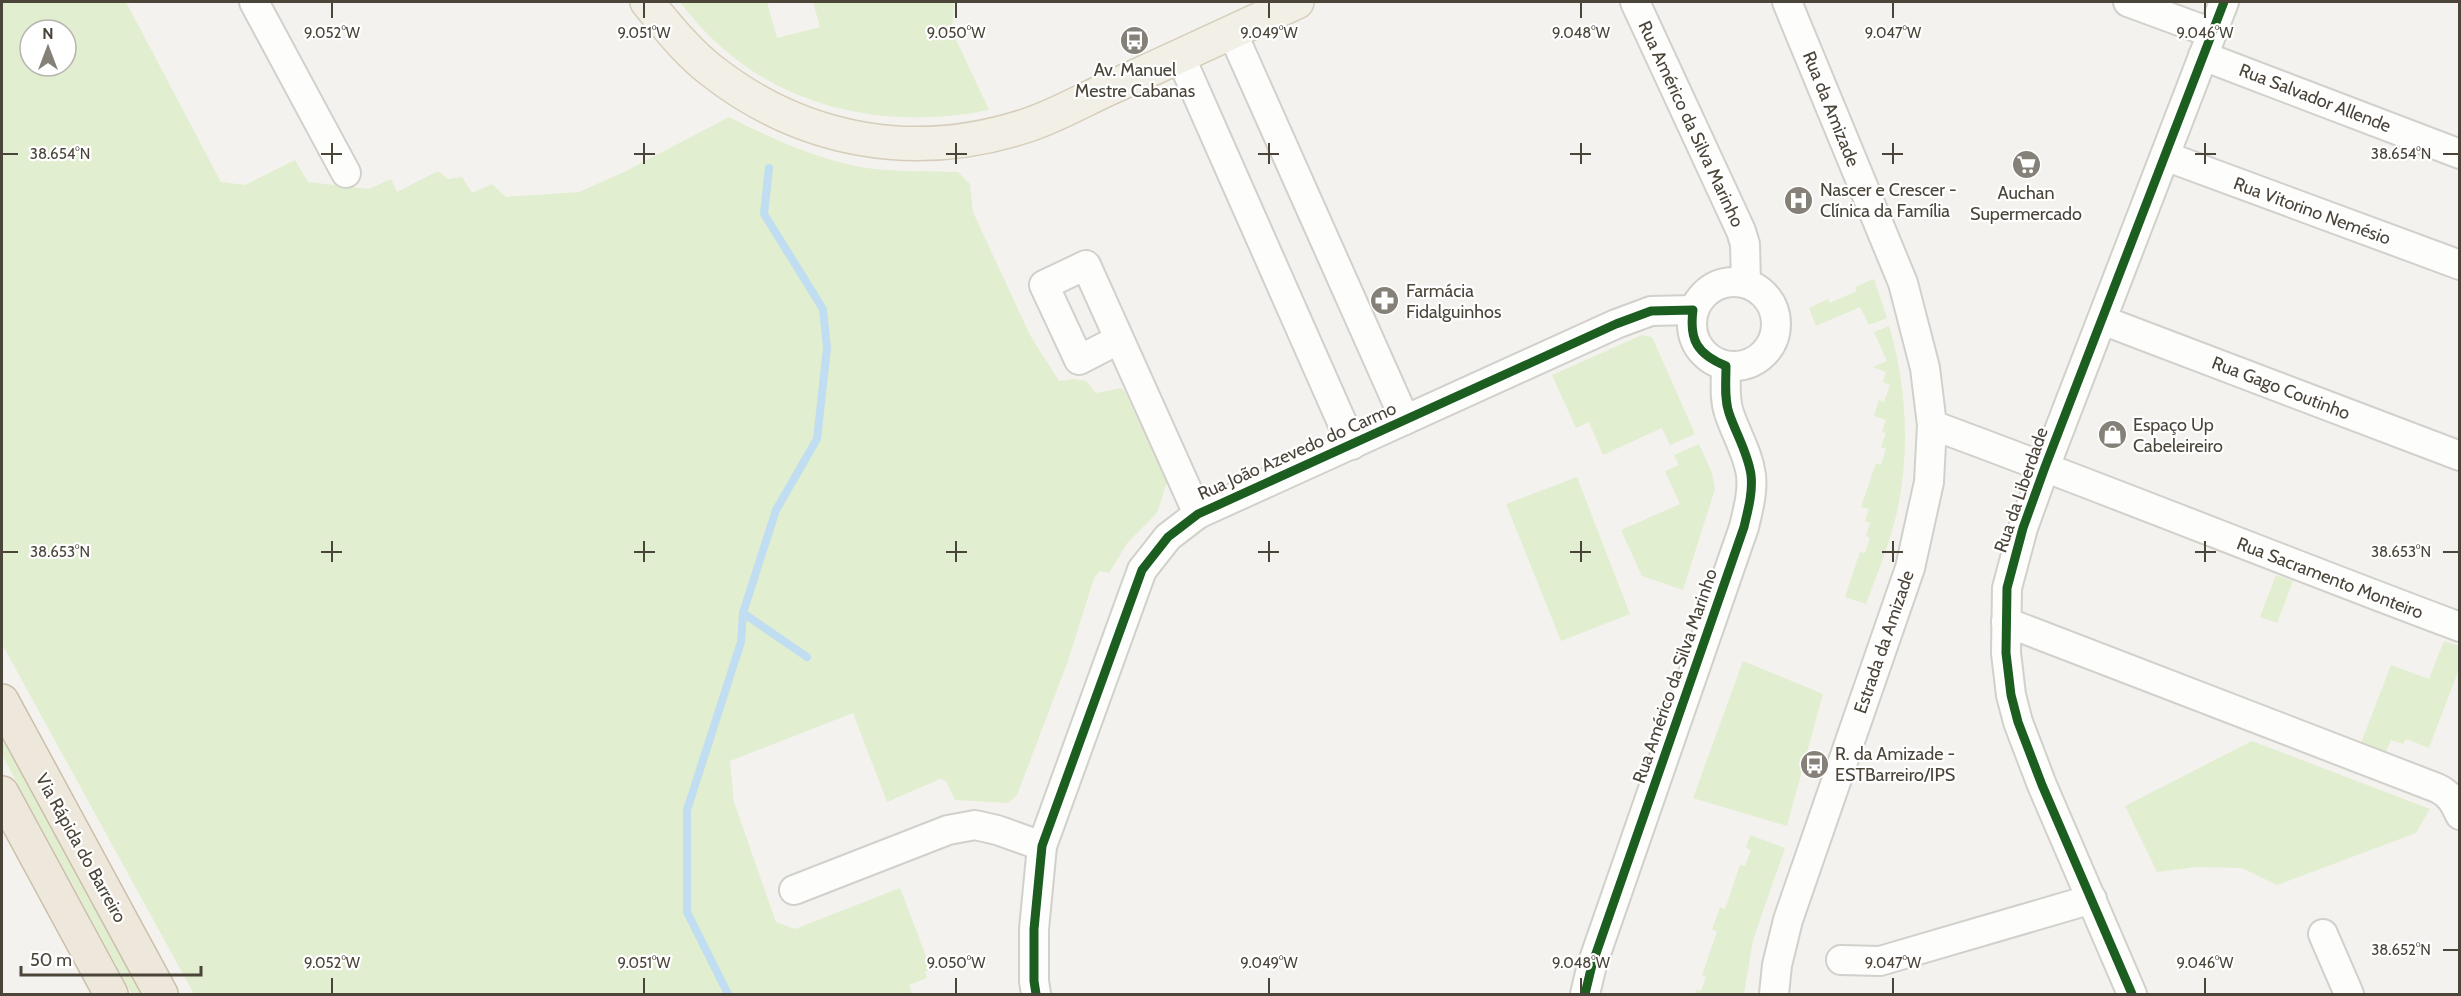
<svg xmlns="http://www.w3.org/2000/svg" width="2461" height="996" viewBox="0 0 2461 996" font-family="Cabin,sans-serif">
  <rect width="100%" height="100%" fill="#f4f2ee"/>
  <g fill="#e1eecf" fill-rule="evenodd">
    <path d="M2 2H126L221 182 245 185 295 160 308 182 369 189 391 179 397 192 438 171 448 179 462 177 472 193 492 184 506 197 579 192 624 172 729 117C773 139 817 160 866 168 897 172 928 171 958 172L970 184 973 212 1030 335 1059 381 1074 379 1086 381 1096 393 1121 388 1125 392 1167 482 1157 513 1128 542 1109 573 1100 571 1094 578 1068 661 1017 795 1008 803 955 800 946 781 940 779 887 802 853 713 730 761 734 802 776 922 795 929 900 888 931 969 925 972 927 978 909 985 912 994H194L2 644ZM30 30H66V66H30Z"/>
    <path d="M680 2H767L777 38 820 27 813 2H954L952 31 989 110C871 134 753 101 680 2Z"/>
    <path d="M1874 279 1887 318 1869 325 1860 307 1816 326 1809 308 1828 299 1830 303 1857 291 1855 287Z"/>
    <path d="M1889 326C1907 386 1910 451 1897 512 1890 543 1877 574 1866 604L1845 597 1860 552 1865 553 1870 538 1866 536 1870 523 1865 521 1869 509 1861 507 1876 463 1881 465 1886 449 1881 447 1886 433 1882 432 1886 420 1874 416 1879 400 1884 402 1890 385 1883 382 1886 372 1873 367 1887 361 1874 332Z"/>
    <path d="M1642 335 1652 337 1695 434 1670 445 1662 428 1603 455 1589 422 1576 428 1552 375Z"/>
    <path d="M1699 444 1712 473 1715 489 1683 590 1642 576 1621 530 1680 504 1665 471 1679 465 1674 455Z"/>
    <path d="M1577 477 1630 614 1561 641 1506 504Z"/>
    <path d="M2276 575 2293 581 2277 623 2260 617Z"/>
    <path d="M2444 641 2459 646V669L2429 748 2406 739 2403 744 2391 740 2386 752 2361 743 2391 665 2429 679Z"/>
    <path d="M1743 661 1823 694 1787 826 1693 798Z"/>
    <path d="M2 725 148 994H132L2 755Z"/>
    <path d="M2252 741 2430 809 2416 833 2277 885 2242 868 2197 867 2157 872 2125 806Z"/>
    <path d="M1750 835 1785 848 1753 940 1744 994H1695L1696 990 1701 991 1706 977 1702 975 1717 932 1712 929 1720 907 1725 909 1740 865 1745 866 1751 850 1746 848Z"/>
  </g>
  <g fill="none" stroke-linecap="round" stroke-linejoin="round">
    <g stroke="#c0ddf1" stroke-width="8">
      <path d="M743 613 807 657"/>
      <path d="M728 994 687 912V810L741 642 743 613 776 510 817 439 827 348 823 309 764 214 769 168"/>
    </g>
    <defs>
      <g id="minor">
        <path d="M254 2 346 173"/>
        <path d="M1635 2 1741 231 1745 244 1746 283"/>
        <path d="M2128 2 2212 33"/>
        <path d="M1232 32 1405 420"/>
        <path d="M1180 56 1352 445"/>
        <path d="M2203 56 2460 154"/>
        <path d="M2165 156 2460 265"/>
        <circle cx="1734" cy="324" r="42"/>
        <path d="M2102 320 2460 456"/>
        <path d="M1118 340 1079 360 1044 285 1086 265 1198 514"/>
        <path d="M1932 425C2109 490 2283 561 2460 627"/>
        <path d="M2006 622 2437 788C2450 794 2454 802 2460 815"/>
        <path d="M794 890 948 830 975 825 997 830 1042 846"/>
        <path d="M2323 934 2349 994"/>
        <path d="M1841 960 1880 961 2092 899"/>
        <path d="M1036 994 1034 981V929L1042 846 1142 570 1168 537 1198 514 1616 324 1651 311 1693 310"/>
        <path d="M1585 994 1592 965 1744 527C1748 510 1753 492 1751 475 1748 453 1736 434 1729 413 1724 398 1726 382 1726 366"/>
        <path d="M1774 994 1777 965 1788 920 1910 568 1929 482 1932 425 1925 368 1903 283 1787 2"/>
        <path d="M2132 994 2042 785 2018 722 2011 695 2006 653 2007 588 2023 528 2045 467 2224 2"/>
      </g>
      <path id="major" d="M647 2C667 26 687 52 712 71 803 142 914 162 1025 126 1054 117 1083 100 1112 87 1174 59 1236 30 1297 2"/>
      <g id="highway">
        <path d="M2 701 161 994"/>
        <path d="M2 793 111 994"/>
      </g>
    </defs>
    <use href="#minor" stroke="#d2d0cb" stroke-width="32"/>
    <use href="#major" stroke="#d6cebb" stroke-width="36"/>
    <use href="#highway" stroke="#ccbfa9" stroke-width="36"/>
    <use href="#minor" stroke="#fdfdfc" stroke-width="28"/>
    <use href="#major" stroke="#f2efe6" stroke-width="33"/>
    <use href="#highway" stroke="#ede8db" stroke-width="33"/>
    <defs>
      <g id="cycleway">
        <path d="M1036 994 1034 981V929L1042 846 1142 570 1168 537 1198 514 1616 324 1651 311 1693 310C1689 340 1697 354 1726 366 1726 382 1724 398 1729 413 1736 434 1748 453 1751 475 1753 492 1748 510 1744 527L1592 965 1585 994"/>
        <path d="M2132 994 2042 785 2018 722 2011 695 2006 653 2007 588 2023 528 2045 467 2224 2"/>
      </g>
    </defs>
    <use href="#cycleway" stroke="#fff" stroke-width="13"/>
    <use href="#cycleway" stroke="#1b5e20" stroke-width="9"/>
  </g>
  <path fill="none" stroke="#4b4439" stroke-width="2" d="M332 3V18M644 3V18M956 3V18M1269 3V18M1581 3V18M1893 3V18M2205 3V18M332 143V164M644 143V164M956 143V164M1269 143V164M1581 143V164M1893 143V164M2205 143V164M3 154H18M321 154H342M634 154H655M946 154H967M1258 154H1279M1570 154H1591M1882 154H1903M2195 154H2216M2443 154H2458M332 541V562M644 541V562M956 541V562M1269 541V562M1581 541V562M1893 541V562M2205 541V562M3 552H18M321 552H342M634 552H655M946 552H967M1258 552H1279M1570 552H1591M1882 552H1903M2195 552H2216M2443 552H2458M2443 950H2458M332 978V993M644 978V993M956 978V993M1269 978V993M1581 978V993M1893 978V993M2205 978V993"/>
  <defs>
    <symbol id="bus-disc" viewBox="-11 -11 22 22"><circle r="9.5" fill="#868178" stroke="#fff"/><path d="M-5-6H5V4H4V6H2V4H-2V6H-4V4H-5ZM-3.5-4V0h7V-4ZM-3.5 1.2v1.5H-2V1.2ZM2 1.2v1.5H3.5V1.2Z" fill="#fff"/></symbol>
    <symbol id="supermarket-disc" viewBox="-11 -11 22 22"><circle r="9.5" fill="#868178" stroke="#fff"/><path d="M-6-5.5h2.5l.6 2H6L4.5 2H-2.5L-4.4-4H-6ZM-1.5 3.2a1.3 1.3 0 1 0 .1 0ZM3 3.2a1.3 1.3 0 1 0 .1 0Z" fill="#fff"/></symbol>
    <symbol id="hospital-disc" viewBox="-11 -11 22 22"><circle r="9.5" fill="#868178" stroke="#fff"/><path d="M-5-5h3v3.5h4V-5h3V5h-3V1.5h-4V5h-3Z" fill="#fff"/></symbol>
    <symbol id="pharmacy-disc" viewBox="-11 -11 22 22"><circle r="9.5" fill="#868178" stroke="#fff"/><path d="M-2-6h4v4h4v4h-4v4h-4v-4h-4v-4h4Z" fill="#fff"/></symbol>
    <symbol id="shop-disc" viewBox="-11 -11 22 22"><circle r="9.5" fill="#868178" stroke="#fff"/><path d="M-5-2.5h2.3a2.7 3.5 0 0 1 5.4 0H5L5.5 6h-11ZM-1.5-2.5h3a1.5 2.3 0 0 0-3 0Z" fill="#fff"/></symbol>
  </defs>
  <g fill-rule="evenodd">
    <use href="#bus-disc" x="1118" y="24" width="33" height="33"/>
    <use href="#supermarket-disc" x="2010" y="148" width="33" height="33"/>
    <use href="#hospital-disc" x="1782" y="184" width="33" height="33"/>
    <use href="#pharmacy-disc" x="1368" y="284" width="33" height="33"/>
    <use href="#shop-disc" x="2096" y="418" width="33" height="33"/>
    <use href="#bus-disc" x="1798" y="748" width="33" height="33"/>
  </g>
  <g text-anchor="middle" stroke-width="4.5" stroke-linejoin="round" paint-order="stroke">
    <g font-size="18" fill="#4b4439" stroke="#fff" text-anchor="start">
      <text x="1135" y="76" text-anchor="middle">Av. Manuel<tspan x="1135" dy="21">Mestre Cabanas</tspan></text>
      <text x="1820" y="196">Nascer e Crescer -<tspan x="1820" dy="21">Clínica da Família</tspan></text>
      <text x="2026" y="199" text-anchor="middle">Auchan<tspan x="2026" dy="21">Supermercado</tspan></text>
      <text x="1406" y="297">Farmácia<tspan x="1406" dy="21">Fidalguinhos</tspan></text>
      <text x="2133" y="431">Espaço Up<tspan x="2133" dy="21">Cabeleireiro</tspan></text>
      <text x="1835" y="760">R. da Amizade -<tspan x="1835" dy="21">ESTBarreiro/IPS</tspan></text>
    </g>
    <g font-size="18" fill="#4b4439" stroke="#fff">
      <text transform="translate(2315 98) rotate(21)" y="6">Rua Salvador Allende</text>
      <text transform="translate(1831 109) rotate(68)" y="6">Rua da Amizade</text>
      <text transform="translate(1691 124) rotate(65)" y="6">Rua Américo da Silva Marinho</text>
      <text transform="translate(2312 211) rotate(20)" y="6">Rua Vitorino Nemésio</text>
      <text transform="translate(2281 388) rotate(21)" y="6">Rua Gago Coutinho</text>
      <text transform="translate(1297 451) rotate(-24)" y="6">Rua João Azevedo do Carmo</text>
      <text transform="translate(2021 490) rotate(-71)" y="6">Rua da Liberdade</text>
      <text transform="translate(2330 578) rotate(21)" y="6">Rua Sacramento Monteiro</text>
      <text transform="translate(1884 642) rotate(-71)" y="6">Estrada da Amizade</text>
      <text transform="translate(1675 676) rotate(-71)" y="6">Rua Américo da Silva Marinho</text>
      <text transform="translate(81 848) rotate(61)" y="6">Via Rápida do Barreiro</text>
    </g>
  </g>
  <g font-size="15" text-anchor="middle" fill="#4b4439" stroke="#fff" stroke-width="4.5" stroke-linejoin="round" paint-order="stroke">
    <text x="332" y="38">9.052°W</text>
    <text x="644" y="38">9.051°W</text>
    <text x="956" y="38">9.050°W</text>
    <text x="1269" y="38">9.049°W</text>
    <text x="1581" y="38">9.048°W</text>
    <text x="1893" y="38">9.047°W</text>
    <text x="2205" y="38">9.046°W</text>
    <text x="60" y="159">38.654°N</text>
    <text x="2401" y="159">38.654°N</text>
    <text x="60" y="557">38.653°N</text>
    <text x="2401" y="557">38.653°N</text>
    <text x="2401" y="955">38.652°N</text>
    <text x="332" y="968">9.052°W</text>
    <text x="644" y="968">9.051°W</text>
    <text x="956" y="968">9.050°W</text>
    <text x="1269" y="968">9.049°W</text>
    <text x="1581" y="968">9.048°W</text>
    <text x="1893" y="968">9.047°W</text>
    <text x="2205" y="968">9.046°W</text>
  </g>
  <rect width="2461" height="996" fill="none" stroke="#4b4439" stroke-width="6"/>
  <g transform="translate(48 48)"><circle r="28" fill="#ffffff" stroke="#b7b4b0" stroke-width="1.5"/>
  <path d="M0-4.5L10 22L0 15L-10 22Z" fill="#868178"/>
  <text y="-9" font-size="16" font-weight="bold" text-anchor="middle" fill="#4b4439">N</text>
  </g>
  <path d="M21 966v9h180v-9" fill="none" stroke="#4b4439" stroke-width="3"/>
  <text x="30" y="966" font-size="18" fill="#4b4439" stroke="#ffffff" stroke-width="4.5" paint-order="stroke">50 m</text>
</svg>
